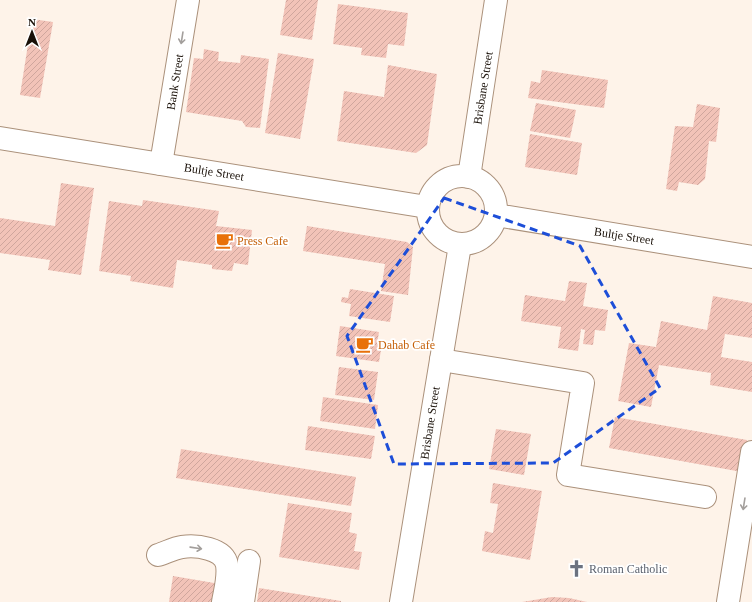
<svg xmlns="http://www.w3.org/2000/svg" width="752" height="602" viewBox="0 0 752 602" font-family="'Times New Roman',serif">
  <defs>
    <pattern id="building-hatch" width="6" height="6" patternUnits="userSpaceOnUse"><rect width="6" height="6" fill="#f2c3b8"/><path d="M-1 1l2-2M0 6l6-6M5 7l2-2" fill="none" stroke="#cfa69d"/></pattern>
  </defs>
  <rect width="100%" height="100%" fill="#fef3e9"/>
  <g fill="url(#building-hatch)">
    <path d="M286 0H318L312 40 280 35Z"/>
    <path d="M338 4 408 13 404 46 388 44 386 58 361 55 362 48 333 44Z"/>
    <path d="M32 19 53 22 40 98 20 95Z"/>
    <path d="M204 49 219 52 218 61 240 63 241 55 269 59 260 128 246 127 242 121 186 112 194 58 203 59Z"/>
    <path d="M278 53 314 59 300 139 265 133Z"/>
    <path d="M388 65 437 74 427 145 416 153 337 141 344 91 384 97Z"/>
    <path d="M542 70 608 80 604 108 528 98 531 81 540 83Z"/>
    <path d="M536 103 576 110 570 138 530 131Z"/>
    <path d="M697 104 720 108 716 142 709 141 705 179 698 185 679 182 677 191 666 189 675 126 693 127Z"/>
    <path d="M530 134 582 143 577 175 525 167Z"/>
    <path d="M61 183 94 188 81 275 48 270 50 260 0 253V218L55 226Z"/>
    <path d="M143 200 219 211 216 226 252 230 248 265 234 263 232 271 212 269V265L177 260 173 288 130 281 131 276 99 271 109 201 142 206Z"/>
    <path d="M307 226 407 242 413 247 408 295 381 291 385 264 303 251Z"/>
    <path d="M569 281 587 283 583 306 608 310 605 331 595 330 593 345 583 344 585 330 581 329 578 351 558 348 561 327 521 321 525 295 565 301Z"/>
    <path d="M350 289 394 296 390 322 349 316 351 304 341 302 342 297 348 298Z"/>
    <path d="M713 296 752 303V338L725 334 721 357 752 362V392L710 385 711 373 659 365 651 407 618 401 629 343 656 347 661 321 707 330Z"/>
    <path d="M340 326 379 332 377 344H382L379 362 336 356Z"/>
    <path d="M339 367 378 372 374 400 335 395Z"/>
    <path d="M323 397 378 405 375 429 320 421Z"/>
    <path d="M615 417 747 440 742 472 609 448Z"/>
    <path d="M308 426 375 436 371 459 305 450Z"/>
    <path d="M496 429 531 434 524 475 489 469Z"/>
    <path d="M181 449 356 477 351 506 176 478Z"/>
    <path d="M493 483 542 491 530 560 482 551 485 531 493 533 498 504 490 503Z"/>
    <path d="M288 503 352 513 349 532 357 534 354 551 362 552 359 570 279 557Z"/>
    <path d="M173 576 220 584 217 602H169Z"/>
    <path d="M259 588 341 601V602H257Z"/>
    <path d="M552 597 569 598 587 602H522Z"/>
  </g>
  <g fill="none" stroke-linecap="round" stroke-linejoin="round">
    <defs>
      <g id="minor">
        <path d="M0 138 427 207"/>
        <path d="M161 164 188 0"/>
        <circle cx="462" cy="210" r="34"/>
        <path d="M469 177 496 0"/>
        <path d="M496 215 752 257"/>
        <path d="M441 360 583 383 568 475 705 497"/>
        <path d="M158 555C165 553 174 548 182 547 196 545 224 548 227 565 229 577 225 590 223 602"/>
        <path d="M243 602 249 561"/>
        <path d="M401 602 460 245"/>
        <path d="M728 602 752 452"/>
      </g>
    </defs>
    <use href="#minor" stroke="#ab917b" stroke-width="24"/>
    <use href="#minor" stroke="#fff" stroke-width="22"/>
  </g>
  <defs><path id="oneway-shaft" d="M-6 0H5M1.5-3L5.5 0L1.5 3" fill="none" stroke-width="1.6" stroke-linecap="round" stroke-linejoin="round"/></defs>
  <g stroke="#a39f9c">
    <use href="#oneway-shaft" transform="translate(182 38) rotate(99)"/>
    <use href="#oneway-shaft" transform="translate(744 504) rotate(99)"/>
    <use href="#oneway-shaft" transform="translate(196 548) rotate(8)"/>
  </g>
  <path fill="none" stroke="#1d4ed8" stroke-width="3" stroke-dasharray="8 5" stroke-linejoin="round" d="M444 198 580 246 660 388 553 463 394 464 347 336Z"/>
  <defs>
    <symbol id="cafe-bare" viewBox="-9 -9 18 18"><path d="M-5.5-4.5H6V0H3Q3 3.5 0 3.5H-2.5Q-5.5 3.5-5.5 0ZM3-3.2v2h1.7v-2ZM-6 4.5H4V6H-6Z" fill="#e8710a" stroke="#fff" stroke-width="2.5" paint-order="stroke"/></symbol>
    <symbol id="church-bare" viewBox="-9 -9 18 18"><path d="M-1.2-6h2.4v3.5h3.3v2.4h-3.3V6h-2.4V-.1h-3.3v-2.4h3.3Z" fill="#6b7280" stroke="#fff" stroke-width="2.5" paint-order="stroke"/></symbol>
  </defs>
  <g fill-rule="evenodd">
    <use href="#cafe-bare" x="212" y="228" width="25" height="25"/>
    <use href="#cafe-bare" x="352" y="332" width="25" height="25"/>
    <use href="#church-bare" x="564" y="556" width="25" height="25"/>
  </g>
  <g text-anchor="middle" stroke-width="3.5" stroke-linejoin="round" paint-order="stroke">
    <g font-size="12" fill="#191008" stroke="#fff">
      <text transform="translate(175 82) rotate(-81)" y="4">Bank Street</text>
      <text transform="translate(483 88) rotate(-81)" y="4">Brisbane Street</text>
      <text transform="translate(214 172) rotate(9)" y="4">Bultje Street</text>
      <text transform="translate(624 236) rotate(9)" y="4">Bultje Street</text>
      <text transform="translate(430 423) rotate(-81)" y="4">Brisbane Street</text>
    </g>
    <g font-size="12" fill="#c56008" stroke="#fff" text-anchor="start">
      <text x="237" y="245">Press Cafe</text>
      <text x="378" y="349">Dahab Cafe</text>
    </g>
    <g font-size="12" fill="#5b616d" stroke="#fff" text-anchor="start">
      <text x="589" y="573">Roman Catholic</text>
    </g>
  </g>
  <g transform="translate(32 32)" stroke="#ffffff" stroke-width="3" paint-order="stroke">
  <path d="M0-3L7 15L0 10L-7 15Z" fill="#191008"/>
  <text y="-6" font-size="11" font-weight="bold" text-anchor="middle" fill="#191008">N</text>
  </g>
</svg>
